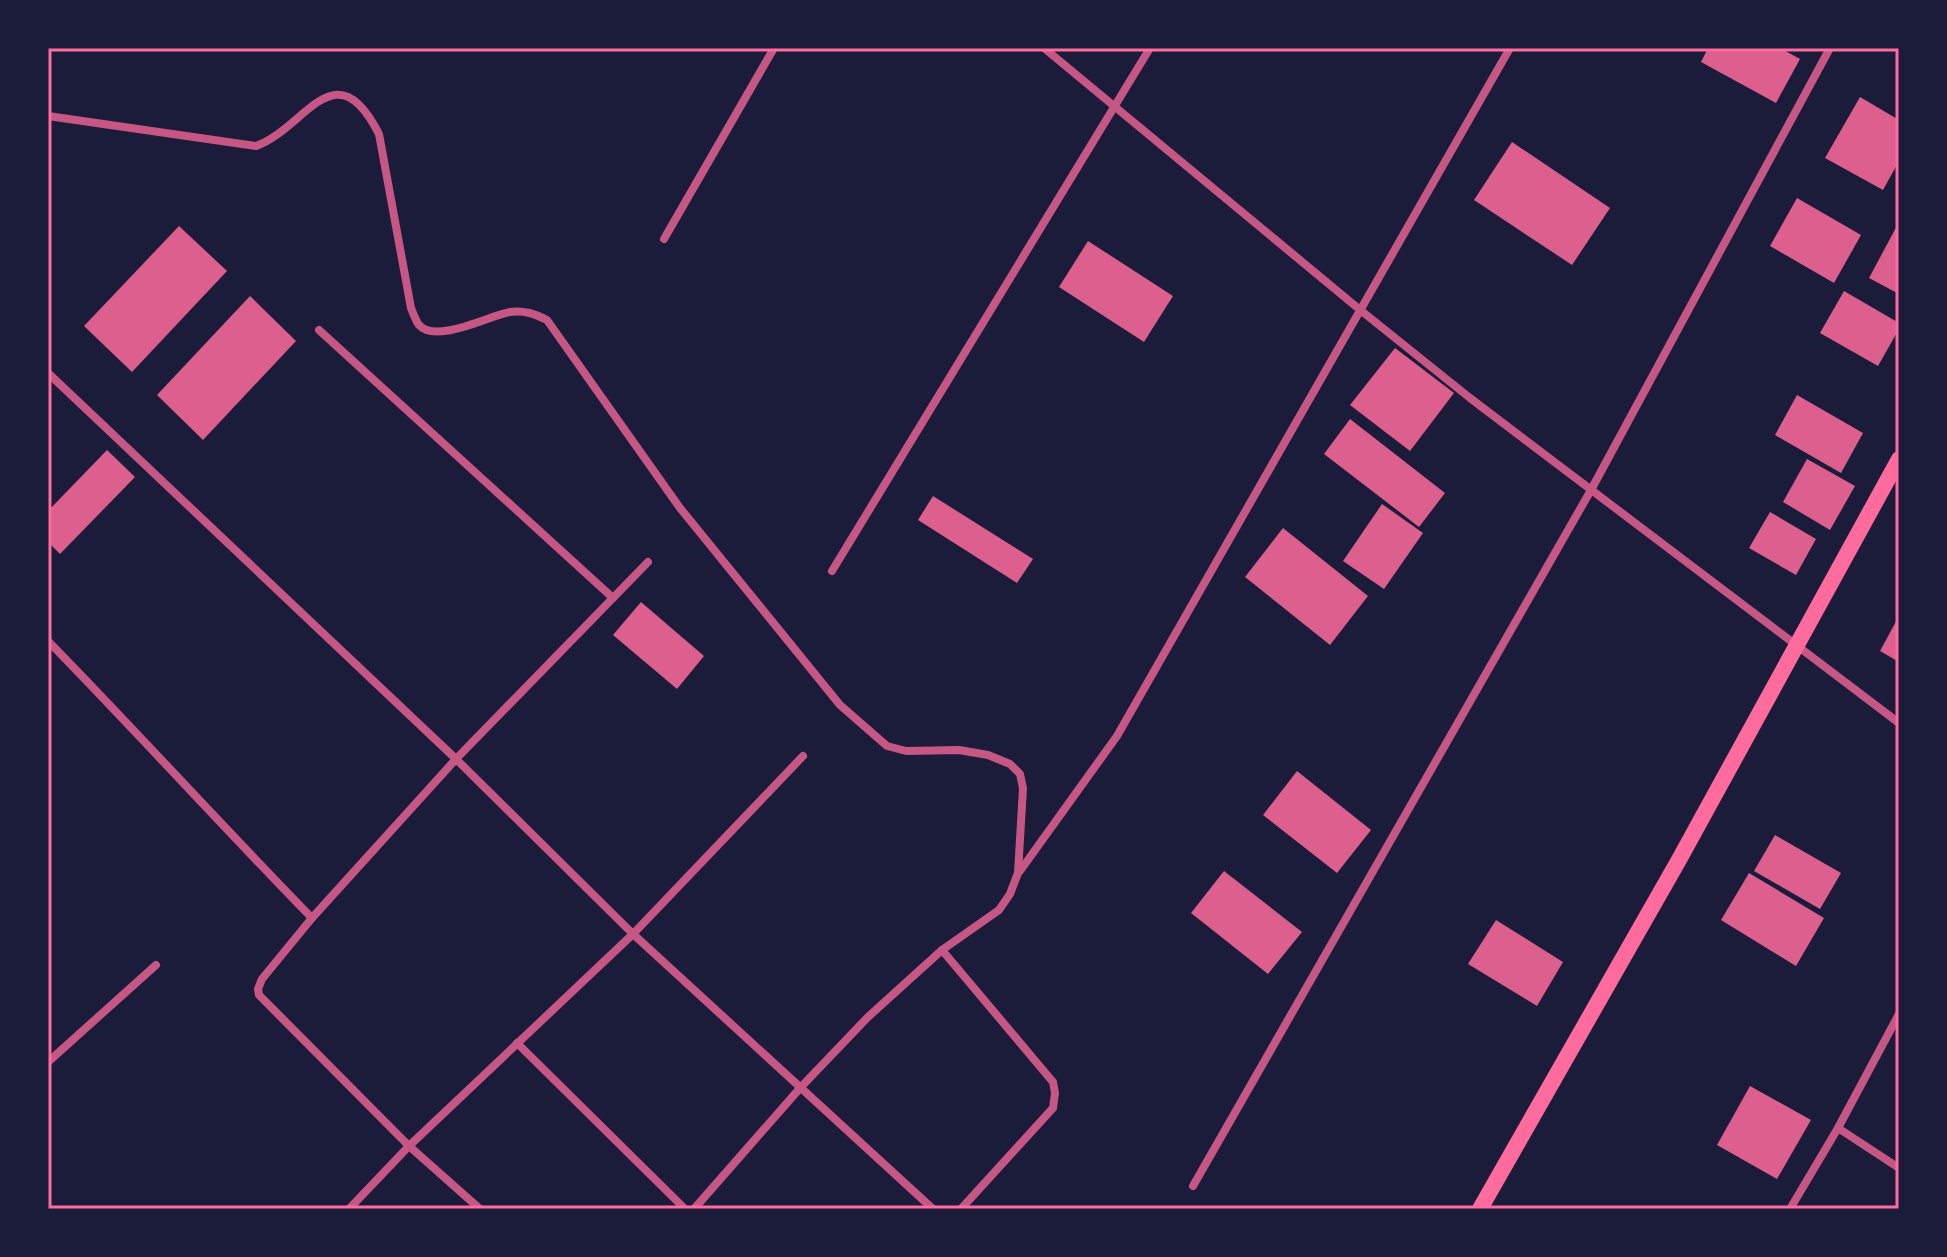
<svg xmlns="http://www.w3.org/2000/svg" width="1947" height="1257" viewBox="0 0 1947 1257" font-family="'Archivo Narrow',sans-serif">
  <rect width="100%" height="100%" fill="#1b1b3a"/>
  <g fill="#dd5f8e">
    <path d="M1708 48H1780L1800 59 1776 103 1701 62Z"/>
    <path d="M1860 97 1899 120V161L1883 190 1825 158Z"/>
    <path d="M1512 142 1610 208 1572 265 1474 200Z"/>
    <path d="M1797 198 1861 235 1834 283 1770 246Z"/>
    <path d="M1899 222V294L1869 278Z"/>
    <path d="M179 226 227 271 132 372 84 326Z"/>
    <path d="M1088 241 1173 296 1144 342 1059 287Z"/>
    <path d="M1844 291 1899 323V329L1878 366 1820 333Z"/>
    <path d="M250 296 296 341 203 440 157 395Z"/>
    <path d="M1395 348 1454 393 1410 451 1350 405Z"/>
    <path d="M1797 395 1863 433 1841 473 1775 435Z"/>
    <path d="M1350 419 1445 493 1419 527 1324 454Z"/>
    <path d="M107 450 135 477 60 554 48 542V511Z"/>
    <path d="M1807 459 1855 486 1830 530 1783 502Z"/>
    <path d="M933 496 1033 559 1017 583 918 520Z"/>
    <path d="M1382 504 1423 533 1384 589 1343 561Z"/>
    <path d="M1770 512 1816 539 1796 575 1749 548Z"/>
    <path d="M1283 528 1368 596 1330 645 1245 577Z"/>
    <path d="M641 602 704 656 677 689 613 635Z"/>
    <path d="M1899 616V662L1880 651Z"/>
    <path d="M1297 771 1371 830 1337 873 1263 815Z"/>
    <path d="M1775 835 1841 873 1820 909 1754 871Z"/>
    <path d="M1224 871 1302 932 1268 974 1191 913Z"/>
    <path d="M1749 873 1824 918 1796 966 1721 920Z"/>
    <path d="M1496 920 1563 962 1537 1006 1468 964Z"/>
    <path d="M1750 1086 1811 1120 1777 1179 1717 1145Z"/>
  </g>
  <g fill="none" stroke-linecap="round" stroke-linejoin="round">
    <g stroke="#c65784" stroke-width="8">
      <path d="M1044 48 1359 309 1470 398 1899 723"/>
      <path d="M48 116 256 146C305 129 335 47 379 134L411 308C413 313 416 321 419 325 436 344 488 316 510 312 524 310 535 314 547 320L680 508 840 705 887 746 906 751 959 750 988 755 1010 764 1020 774 1023 788 1018 873 1010 894 999 910 942 950 868 1017 801 1087 694 1209"/>
      <path d="M664 239 774 48"/>
      <path d="M319 330 613 598"/>
      <path d="M48 373 456 759 648 562"/>
      <path d="M832 571 1150 48"/>
      <path d="M48 641C137 732 223 827 312 918"/>
      <path d="M1020 871 1117 736 1510 48"/>
      <path d="M942 950 1053 1082 1055 1093 1053 1108 961 1209"/>
      <path d="M517 1043 685 1209"/>
      <path d="M48 1062 156 965"/>
      <path d="M1838 1128 1899 1168"/>
      <path d="M1193 1186 1591 490 1830 48"/>
      <path d="M349 1209 409 1146 633 934 803 756"/>
      <path d="M480 1209 409 1146 259 995 258 989 262 979 312 918 456 759 633 934 933 1209"/>
      <path d="M1790 1209 1838 1128 1899 1014"/>
    </g>
    <path stroke="#ff6b9d" stroke-width="16" d="M1480 1209 1680 858 1899 459"/>
  </g>
  <rect width="1947" height="1257" fill="none" stroke="#1b1b3a" stroke-width="100"/>
  <rect x="50" y="50" width="1847" height="1157" fill="none" stroke="#ff6b9d" stroke-width="3"/>
</svg>
